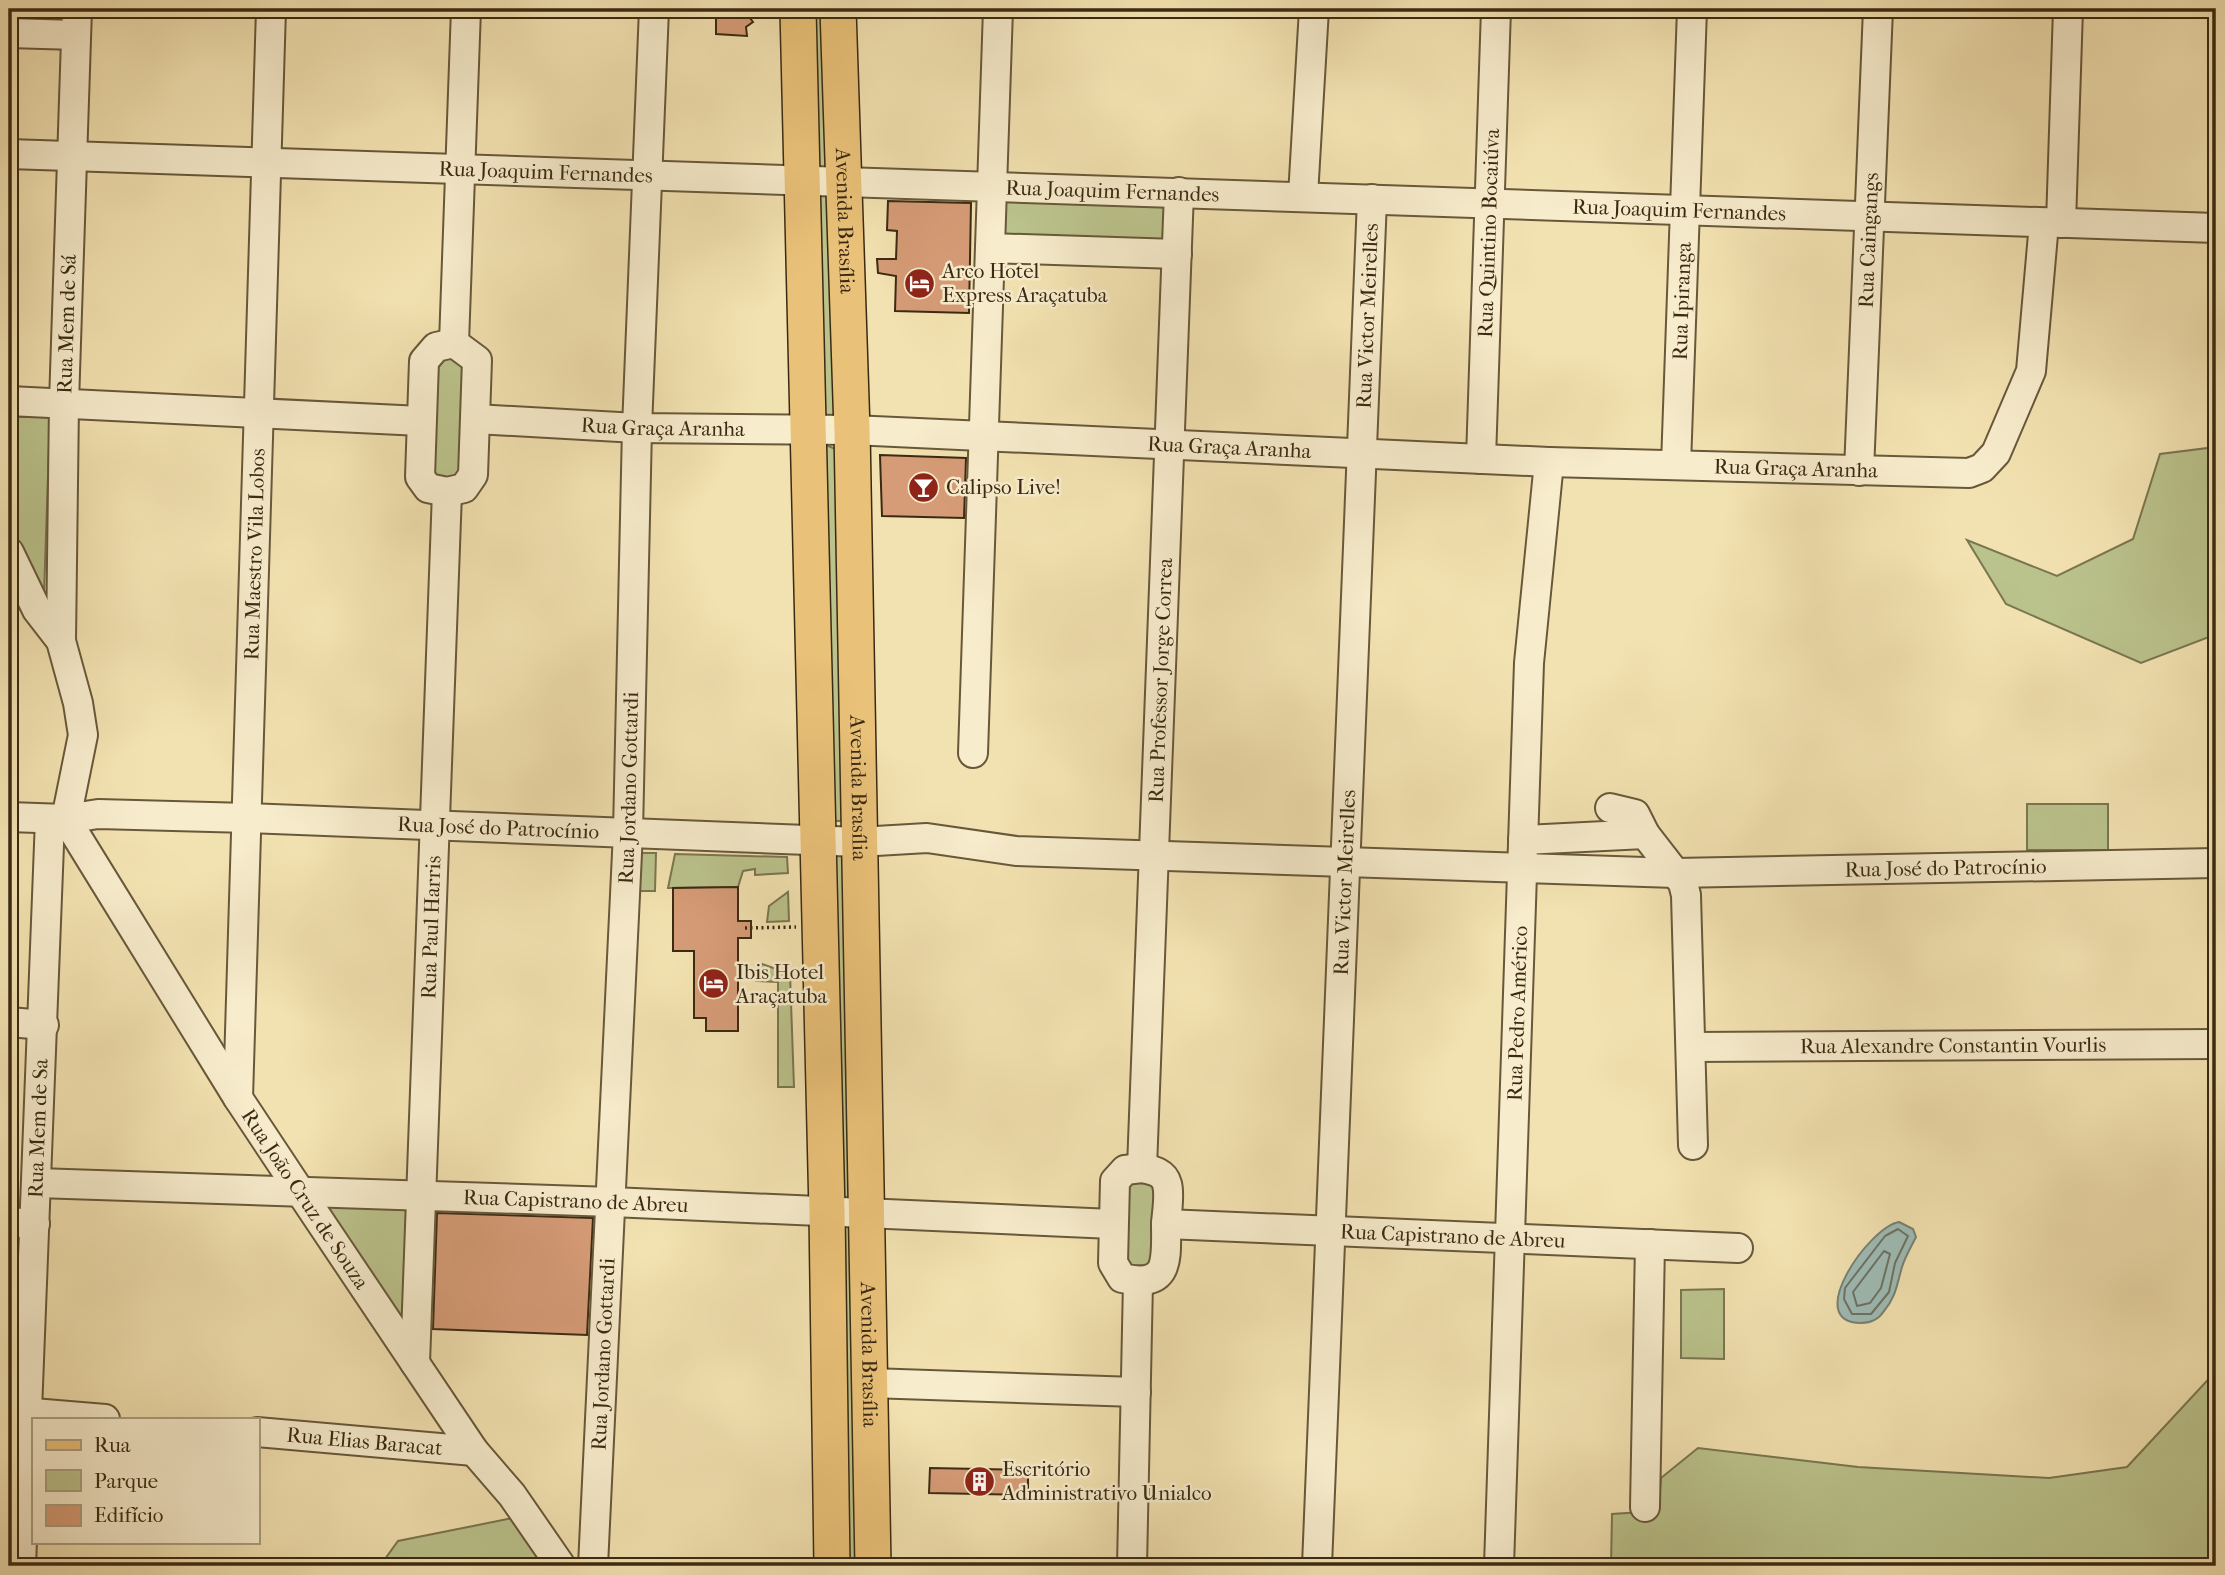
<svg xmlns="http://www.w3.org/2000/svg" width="2225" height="1575" viewBox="0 0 2225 1575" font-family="'IM FELL French Canon',serif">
  <rect width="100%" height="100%" fill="#f3e2b1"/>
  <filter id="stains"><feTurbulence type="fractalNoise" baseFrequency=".00286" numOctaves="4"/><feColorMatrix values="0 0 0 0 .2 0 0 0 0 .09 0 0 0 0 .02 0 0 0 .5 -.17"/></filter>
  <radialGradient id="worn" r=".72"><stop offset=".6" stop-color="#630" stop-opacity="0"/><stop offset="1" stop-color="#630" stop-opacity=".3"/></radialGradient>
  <g fill="#bbc38c" stroke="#7a7650" stroke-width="2">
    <path d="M811 9H825L829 167 818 171Z"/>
    <path d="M826 193 830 198 835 412 832 416H824L819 194Z"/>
    <path d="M1002 200 1168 206 1166 247 1001 241Z"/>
    <path d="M452 357 464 365 461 471 456 477 447 479 432 473 436 366 442 359Z"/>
    <path d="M9 417H50L44 594 9 539Z"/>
    <path d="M825 445 836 449 843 817 840 821H832Z"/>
    <path d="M2216 447V641L2214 635 2141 663 2006 604 1967 540 2057 576 2133 539 2160 454Z"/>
    <rect x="2027" y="804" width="81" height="46"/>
    <path d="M639 853H656L655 891H638Z"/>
    <path d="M675 854 787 857 788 873 755 875V869L743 871 738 887 668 888Z"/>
    <path d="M833 855H841L844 861 852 1196 847 1201H841Z"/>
    <path d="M788 892 789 921 767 922 769 906Z"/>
    <path d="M762 964 790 974 794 1087H778V982L756 981 757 968Z"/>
    <path d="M1141 1179 1156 1187 1155 1262 1150 1267 1129 1268 1124 1260 1126 1185Z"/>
    <path d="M315 1201H418L413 1356Z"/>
    <path d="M843 1226 850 1227 861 1566H844Z"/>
    <path d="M1724 1289V1359L1681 1358V1290Z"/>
    <path d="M2216 1371V1566H1611L1612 1514 1658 1511 1661 1478 1698 1448 1858 1467 2049 1478 2127 1467Z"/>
    <path d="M518 1517 550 1566H380L398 1541Z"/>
  </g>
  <path fill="#9fbcb6" stroke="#778275" stroke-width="2" d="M1899 1222 1913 1229 1916 1237C1911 1247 1905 1257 1902 1267 1897 1284 1896 1297 1884 1311 1879 1319 1870 1323 1861 1323 1802 1323 1869 1227 1899 1222Z"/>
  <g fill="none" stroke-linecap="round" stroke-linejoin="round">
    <g stroke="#6c7364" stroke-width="2">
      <path d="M1898 1229 1908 1236 1895 1263 1889 1292 1871 1314H1852L1844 1299 1845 1288 1885 1236Z"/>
      <path d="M1884 1251 1890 1254 1881 1288 1870 1303 1857 1306 1853 1292Z"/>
    </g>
  </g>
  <g fill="#d69c77" stroke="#3a2a13" stroke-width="2">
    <path d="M725 9H743L753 22 746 27 747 36 716 34V17H725Z"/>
    <path d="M888 201 971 203 969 313 895 311 896 276 878 273 877 259H896L897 231 887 230Z"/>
    <path d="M880 455 966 458 964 518 882 516Z"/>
    <path d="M738 887V921H751V938H738V1031H706V1018H694V951H673V888Z"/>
    <path d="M437 1213 593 1218 587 1335 433 1329Z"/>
    <path d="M930 1468 1028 1470V1495L929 1493Z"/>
  </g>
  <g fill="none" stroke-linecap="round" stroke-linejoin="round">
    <defs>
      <g id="minor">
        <path d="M9 33 76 35"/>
        <path id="s1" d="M9 154 2216 228"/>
        <path d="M1303 196 1314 9"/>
        <path d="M2061 223 2068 9"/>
        <path d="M990 248 1177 254"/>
        <path d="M454 343 477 360 473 475 464 488 447 492 428 488 420 477 424 361 436 347Z"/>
        <path d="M454 343 466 9"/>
        <path d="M9 401 421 421"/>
        <path id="s2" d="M476 419 637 428 852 430 1549 462 1969 473 1982 468 1996 453 2031 371 2044 223"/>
        <path id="s3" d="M1481 459 1496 9"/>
        <path id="s4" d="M1676 465 1692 9"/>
        <path id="s5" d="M1859 471 1878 9"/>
        <path id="s6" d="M9 552 37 610 61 641 78 703 83 735 66 819 238 1098 301 1193 474 1451 512 1495 561 1566"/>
        <path id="s7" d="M61 641 64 403 77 9"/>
        <path d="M973 753 998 9"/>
        <path d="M1610 808 1635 814 1645 834 1683 883 1686 895 1693 1145"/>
        <path id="s8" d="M9 817 66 819 98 814 248 818 859 842 927 838 1016 851 1675 873 2216 863"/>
        <path d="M1523 840 1645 834"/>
        <path d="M9 1022 44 1025"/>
        <path id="s9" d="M1691 1047 2216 1044"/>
        <path id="s10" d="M238 1098 271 9"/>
        <path id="s11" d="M1142 1168 1179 192"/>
        <path d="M1142 1168C1152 1170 1164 1172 1167 1184 1170 1195 1167 1211 1166 1223 1166 1259 1171 1289 1122 1278L1113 1263 1115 1181 1125 1170Z"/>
        <path id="s12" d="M37 1183 612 1202 1113 1224"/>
        <path d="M9 1222 35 1224"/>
        <path id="s13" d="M1166 1224 1738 1248"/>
        <path id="s14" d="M415 1363 447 492"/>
        <path d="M870 1383 1136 1392"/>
        <path d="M9 1411 105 1419"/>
        <path id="s15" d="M257 1432 474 1451"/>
        <path d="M1645 1507 1650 1244"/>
        <path id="s16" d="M21 1566 50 819"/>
        <path id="s17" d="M593 1566 628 832 637 428 654 9"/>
        <path d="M1132 1566 1138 1282"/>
        <path id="s18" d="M1317 1566 1372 199"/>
        <path id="s19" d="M1499 1566 1529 663 1549 462"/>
      </g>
      <g id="major">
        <path d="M798 9 827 1212 832 1566"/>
        <path id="s20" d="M838 9 852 430 873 1566"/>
      </g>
    </defs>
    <use href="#minor" stroke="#68583a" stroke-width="32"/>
    <use href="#major" stroke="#3a2a13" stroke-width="38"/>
    <path stroke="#3a2a13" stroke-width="3.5" stroke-dasharray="2 3.5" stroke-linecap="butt" d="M745 928 796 927"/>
    <use href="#minor" stroke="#f7eccc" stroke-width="28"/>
    <use href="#major" stroke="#eac178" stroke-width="35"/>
  </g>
  <defs>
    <symbol id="hotel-disc" viewBox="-11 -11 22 22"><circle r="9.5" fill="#8f2418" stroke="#f7eccc"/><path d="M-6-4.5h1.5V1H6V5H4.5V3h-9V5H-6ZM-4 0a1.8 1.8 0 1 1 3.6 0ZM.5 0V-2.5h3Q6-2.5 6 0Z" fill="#fff"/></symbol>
    <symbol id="bar-disc" viewBox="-11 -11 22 22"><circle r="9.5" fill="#8f2418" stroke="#f7eccc"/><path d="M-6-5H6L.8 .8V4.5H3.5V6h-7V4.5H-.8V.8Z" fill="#fff"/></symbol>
    <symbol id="building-disc" viewBox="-11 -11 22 22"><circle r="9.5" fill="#8f2418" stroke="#f7eccc"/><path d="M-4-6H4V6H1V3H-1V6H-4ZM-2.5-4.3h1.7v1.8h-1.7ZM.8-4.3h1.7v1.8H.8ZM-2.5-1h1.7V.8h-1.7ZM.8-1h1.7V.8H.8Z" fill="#fff"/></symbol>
  </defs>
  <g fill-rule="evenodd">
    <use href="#hotel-disc" x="902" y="266" width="35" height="35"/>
    <use href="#bar-disc" x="906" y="470" width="35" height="35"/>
    <use href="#hotel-disc" x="696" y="966" width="35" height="35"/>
    <use href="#building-disc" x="962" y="1464" width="35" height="35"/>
  </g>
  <g text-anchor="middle" stroke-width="5" stroke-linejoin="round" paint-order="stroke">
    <g font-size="21" fill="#3a2a13" stroke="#f7eccc">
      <text dy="7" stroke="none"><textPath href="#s1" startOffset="537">Rua Joaquim Fernandes</textPath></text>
      <text dy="7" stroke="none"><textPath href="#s1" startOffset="1104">Rua Joaquim Fernandes</textPath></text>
      <text dy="7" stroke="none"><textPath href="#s1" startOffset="1671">Rua Joaquim Fernandes</textPath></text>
      <text dy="7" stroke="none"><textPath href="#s20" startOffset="212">Avenida Brasília</textPath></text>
      <text dy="7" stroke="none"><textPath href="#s3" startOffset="226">Rua Quintino Bocaiúva</textPath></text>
      <text dy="7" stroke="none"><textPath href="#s5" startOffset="231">Rua Caingangs</textPath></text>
      <text dy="7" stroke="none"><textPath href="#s4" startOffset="164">Rua Ipiranga</textPath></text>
      <text dy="7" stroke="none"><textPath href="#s18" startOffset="1251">Rua Victor Meirelles</textPath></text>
      <text dy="7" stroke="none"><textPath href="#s7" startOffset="317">Rua Mem de Sá</textPath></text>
      <text dy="7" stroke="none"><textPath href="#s2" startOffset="187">Rua Graça Aranha</textPath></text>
      <text dy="7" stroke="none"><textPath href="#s2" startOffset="754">Rua Graça Aranha</textPath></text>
      <text dy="7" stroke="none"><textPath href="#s2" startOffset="1321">Rua Graça Aranha</textPath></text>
      <text dy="7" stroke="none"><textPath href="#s10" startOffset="544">Rua Maestro Vila Lobos</textPath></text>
      <text dy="7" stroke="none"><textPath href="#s11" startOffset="488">Rua Professor Jorge Correa</textPath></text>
      <text dy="7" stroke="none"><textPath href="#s20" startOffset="779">Avenida Brasília</textPath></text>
      <text dy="7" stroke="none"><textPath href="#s17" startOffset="779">Rua Jordano Gottardi</textPath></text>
      <text dy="7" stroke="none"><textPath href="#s8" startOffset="490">Rua José do Patrocínio</textPath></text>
      <text dy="7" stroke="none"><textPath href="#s8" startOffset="1939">Rua José do Patrocínio</textPath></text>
      <text dy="7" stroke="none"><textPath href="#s18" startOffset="684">Rua Victor Meirelles</textPath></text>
      <text dy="7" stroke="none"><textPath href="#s14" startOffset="436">Rua Paul Harris</textPath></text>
      <text dy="7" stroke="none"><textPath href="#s19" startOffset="553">Rua Pedro Américo</textPath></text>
      <text dy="7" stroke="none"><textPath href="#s9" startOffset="262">Rua Alexandre Constantin Vourlis</textPath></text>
      <text dy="7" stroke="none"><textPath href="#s16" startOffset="438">Rua Mem de Sa</textPath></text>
      <text dy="7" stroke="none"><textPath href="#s6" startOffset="735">Rua João Cruz de Souza</textPath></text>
      <text dy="7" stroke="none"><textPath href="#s12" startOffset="539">Rua Capistrano de Abreu</textPath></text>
      <text dy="7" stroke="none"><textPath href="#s13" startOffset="287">Rua Capistrano de Abreu</textPath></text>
      <text dy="7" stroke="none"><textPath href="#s17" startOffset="212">Rua Jordano Gottardi</textPath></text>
      <text dy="7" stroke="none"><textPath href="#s20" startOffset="1346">Avenida Brasília</textPath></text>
      <text dy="7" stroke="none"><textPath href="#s15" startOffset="108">Rua Elias Baracat</textPath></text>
    </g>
    <g font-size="21" fill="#3a2a13" stroke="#f7eccc" text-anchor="start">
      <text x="942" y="278">Arco Hotel<tspan x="942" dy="24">Express Araçatuba</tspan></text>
      <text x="946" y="494">Calipso Live!</text>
      <text x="736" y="979">Ibis Hotel<tspan x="736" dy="24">Araçatuba</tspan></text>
      <text x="1002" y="1476">Escritório<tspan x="1002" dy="24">Administrativo Unialco</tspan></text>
    </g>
  </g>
  <rect width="2225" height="1575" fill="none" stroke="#f3e2b1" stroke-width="35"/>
  <rect x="10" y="10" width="2204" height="1554" fill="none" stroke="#3a2a13" stroke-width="3.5"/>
  <rect x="18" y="18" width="2190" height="1540" fill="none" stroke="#3a2a13" stroke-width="2"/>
  <rect x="32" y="1418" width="228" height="126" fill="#f7eccc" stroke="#ab9e82" stroke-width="2"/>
  <rect x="46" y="1440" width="35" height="10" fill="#eac178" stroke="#ab9e82" stroke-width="2"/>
  <text x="94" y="1452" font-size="21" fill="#3a2a13">Rua</text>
  <rect x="46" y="1470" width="35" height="21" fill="#bbc38c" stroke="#ab9e82" stroke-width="2"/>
  <text x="94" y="1488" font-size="21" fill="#3a2a13">Parque</text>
  <rect x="46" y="1505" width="35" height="21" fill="#d69c77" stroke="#ab9e82" stroke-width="2"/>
  <text x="94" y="1522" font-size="21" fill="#3a2a13">Edifício</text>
  <rect width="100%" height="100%" filter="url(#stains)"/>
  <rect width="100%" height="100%" fill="url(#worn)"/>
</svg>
